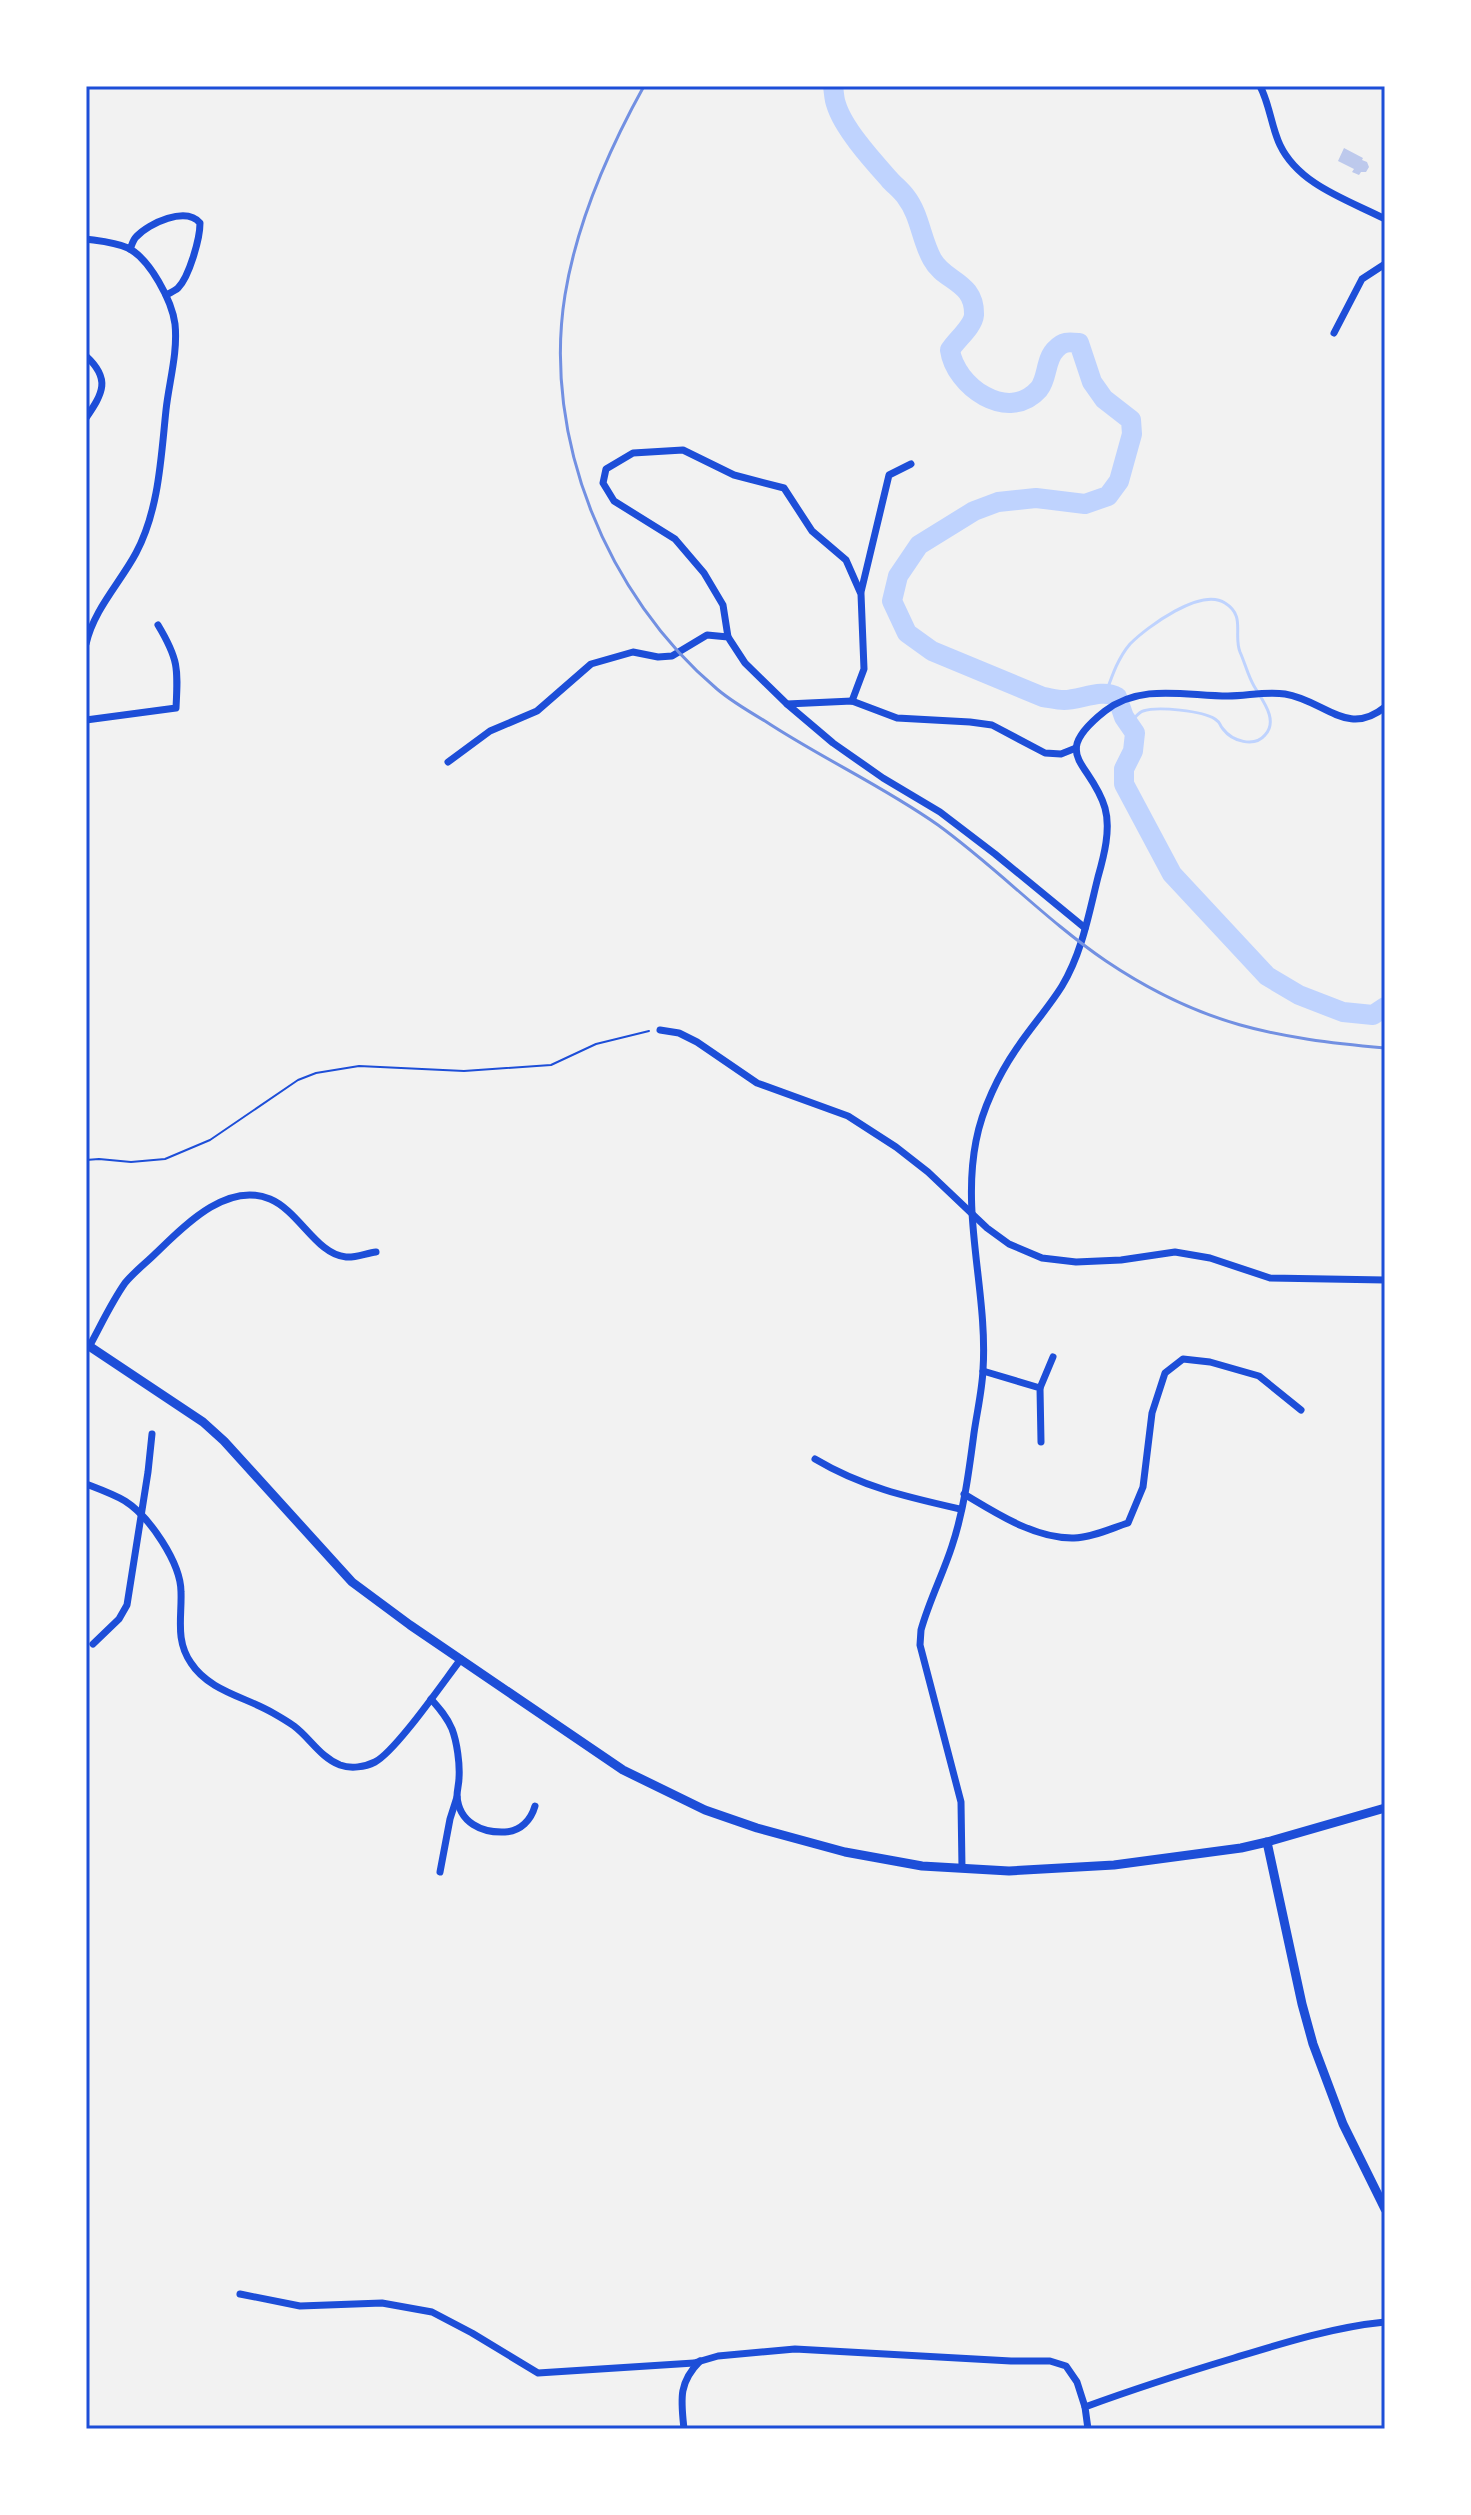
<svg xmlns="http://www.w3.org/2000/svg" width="1471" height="2515" viewBox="0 0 1471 2515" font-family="Cabin,sans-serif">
  <rect width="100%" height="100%" fill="#f2f2f2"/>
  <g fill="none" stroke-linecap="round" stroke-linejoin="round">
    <path stroke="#bfd3fe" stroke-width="3" d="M1106 693C1112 676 1118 658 1130 644 1147 627 1201 587 1225 603 1246 616 1233 634 1240 652 1245 663 1248 676 1254 686 1262 700 1279 720 1265 735 1254 748 1232 741 1223 729 1218 723 1222 724 1215 719 1203 711 1158 706 1143 711 1139 712 1134 719 1130 722"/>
    <path stroke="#bfd3fe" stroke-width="20" d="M833 86C834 92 834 99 836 104 843 128 872 160 889 179 894 185 901 190 906 197 920 215 921 239 932 259 944 282 975 281 974 315 973 327 956 340 950 350 955 386 1008 424 1039 389 1048 378 1045 359 1056 349 1063 341 1069 342 1079 343L1092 382 1104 399 1131 420 1132 434 1119 481 1108 496 1085 504 1036 498 998 502 974 511 919 545 898 576 892 601 907 633 932 651 1043 697C1050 698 1057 700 1064 700 1080 700 1103 688 1117 697L1124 717 1135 733 1133 751 1124 769V784L1172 874 1267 976 1299 995 1343 1012 1373 1015 1385 1007"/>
  </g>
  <path fill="#bdc9ec" d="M1344 148 1363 158 1362 160 1367 162 1369 167 1366 172H1361L1359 175 1352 172 1354 169 1338 161Z"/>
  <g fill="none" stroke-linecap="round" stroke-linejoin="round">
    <path stroke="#1d4ed8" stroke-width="2" d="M86 1160 99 1159 131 1162 165 1159 210 1140 298 1080 316 1073 359 1066 464 1071 551 1065 596 1044 649 1031"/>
    <g stroke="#1d4ed8" stroke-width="7">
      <path d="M1260 86C1270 105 1271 126 1280 145 1299 185 1348 200 1385 219"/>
      <path d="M86 239C100 241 115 242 128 248 150 259 172 301 175 324 178 353 169 382 166 410 161 457 159 510 136 553 120 583 94 609 86 644"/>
      <path d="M130 249C132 245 133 240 136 237 149 223 186 206 200 223 200 239 189 277 178 288 176 290 168 294 166 295"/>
      <path d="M1334 333 1362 279 1385 264"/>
      <path d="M86 356C111 379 103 393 86 418"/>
      <path d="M861 592 889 475 911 464"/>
      <path d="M728 637 723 605 704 573 675 539 614 501 603 483 606 469 633 453 683 450 734 475 784 488 812 531 846 560 861 594 864 669 852 701"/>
      <path d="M787 704 833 743 883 778 940 812 995 854 1085 928"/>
      <path d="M86 720 176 708C178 669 179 660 158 625"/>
      <path d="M448 762 490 731 537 711 591 664 633 652 658 657 672 656 707 635 728 637 745 663 787 704 852 701 897 718 970 722 992 725 1045 753 1061 754 1076 748"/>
      <path d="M660 1030 679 1033 697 1042 757 1083 848 1116 896 1147 928 1172 987 1228 1009 1244 1042 1258 1076 1262 1121 1260 1175 1252 1210 1258 1270 1278 1385 1280"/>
      <path d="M89 1347C101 1325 111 1303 125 1283 134 1272 146 1263 156 1253 184 1226 227 1181 270 1199 299 1211 317 1255 346 1257 355 1258 367 1253 376 1252"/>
      <path d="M983 1371 1040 1388 1041 1442"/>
      <path d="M1040 1388 1053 1357"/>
      <path d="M815 1459C862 1487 907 1497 960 1509"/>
      <path d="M86 1484C99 1489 113 1494 125 1501 149 1516 181 1563 181 1592 182 1617 175 1640 191 1663 209 1691 246 1697 273 1713 280 1717 287 1721 294 1726 310 1738 320 1757 340 1765 351 1769 365 1767 375 1762 396 1751 444 1681 461 1659"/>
      <path d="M964 1494C996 1513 1035 1539 1074 1538 1091 1538 1112 1528 1128 1523L1143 1487 1152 1413 1165 1373 1183 1359 1210 1362 1259 1376 1301 1410"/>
      <path d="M93 1644 119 1619 127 1605 148 1472 152 1434"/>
      <path d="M431 1699C439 1708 447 1717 452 1729 457 1742 460 1764 459 1778 459 1784 457 1790 457 1796 459 1823 482 1833 505 1832 521 1831 531 1820 535 1806"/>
      <path d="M962 1868 961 1802 920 1645 921 1630C929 1601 943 1574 952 1546 964 1510 969 1471 974 1433 977 1412 982 1391 983 1370 988 1293 961 1217 976 1141 982 1109 999 1074 1017 1048 1031 1027 1049 1007 1062 986 1082 953 1089 913 1098 877 1104 856 1111 829 1105 808 1091 761 1048 756 1105 711 1141 683 1186 696 1228 696 1247 696 1266 691 1285 694 1324 700 1347 738 1385 707"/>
      <path d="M440 1872 450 1819 457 1797"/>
      <path d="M240 2294 300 2306 382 2303 432 2312 472 2333 538 2373 694 2363 718 2356 795 2349 1011 2361H1050L1066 2366 1077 2382 1085 2407"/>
      <path d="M684 2429C681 2400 678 2383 700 2361"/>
      <path d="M1088 2429 1085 2407C1134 2389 1184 2373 1234 2358 1283 2343 1334 2327 1385 2322"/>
    </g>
    <g stroke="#1d4ed8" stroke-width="9">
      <path d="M86 1344 203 1422 224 1441 352 1582 410 1625 623 1770 705 1810 757 1828 845 1852 922 1866 1009 1871 1114 1865 1241 1848 1267 1842 1385 1808"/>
      <path d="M1267 1842 1302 2004 1313 2044 1343 2124 1385 2209"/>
    </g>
    <path stroke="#7290e2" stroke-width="3" d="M644 86C608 151 577 221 565 295 542 438 607 596 717 689 731 701 748 711 765 721 821 758 883 786 938 825 996 867 1047 921 1106 961 1201 1025 1274 1038 1385 1048"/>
  </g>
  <rect width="1471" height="2515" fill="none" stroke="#ffffff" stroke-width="176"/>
  <rect x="88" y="88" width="1295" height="2339" fill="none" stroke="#1d4ed8" stroke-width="3"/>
</svg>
